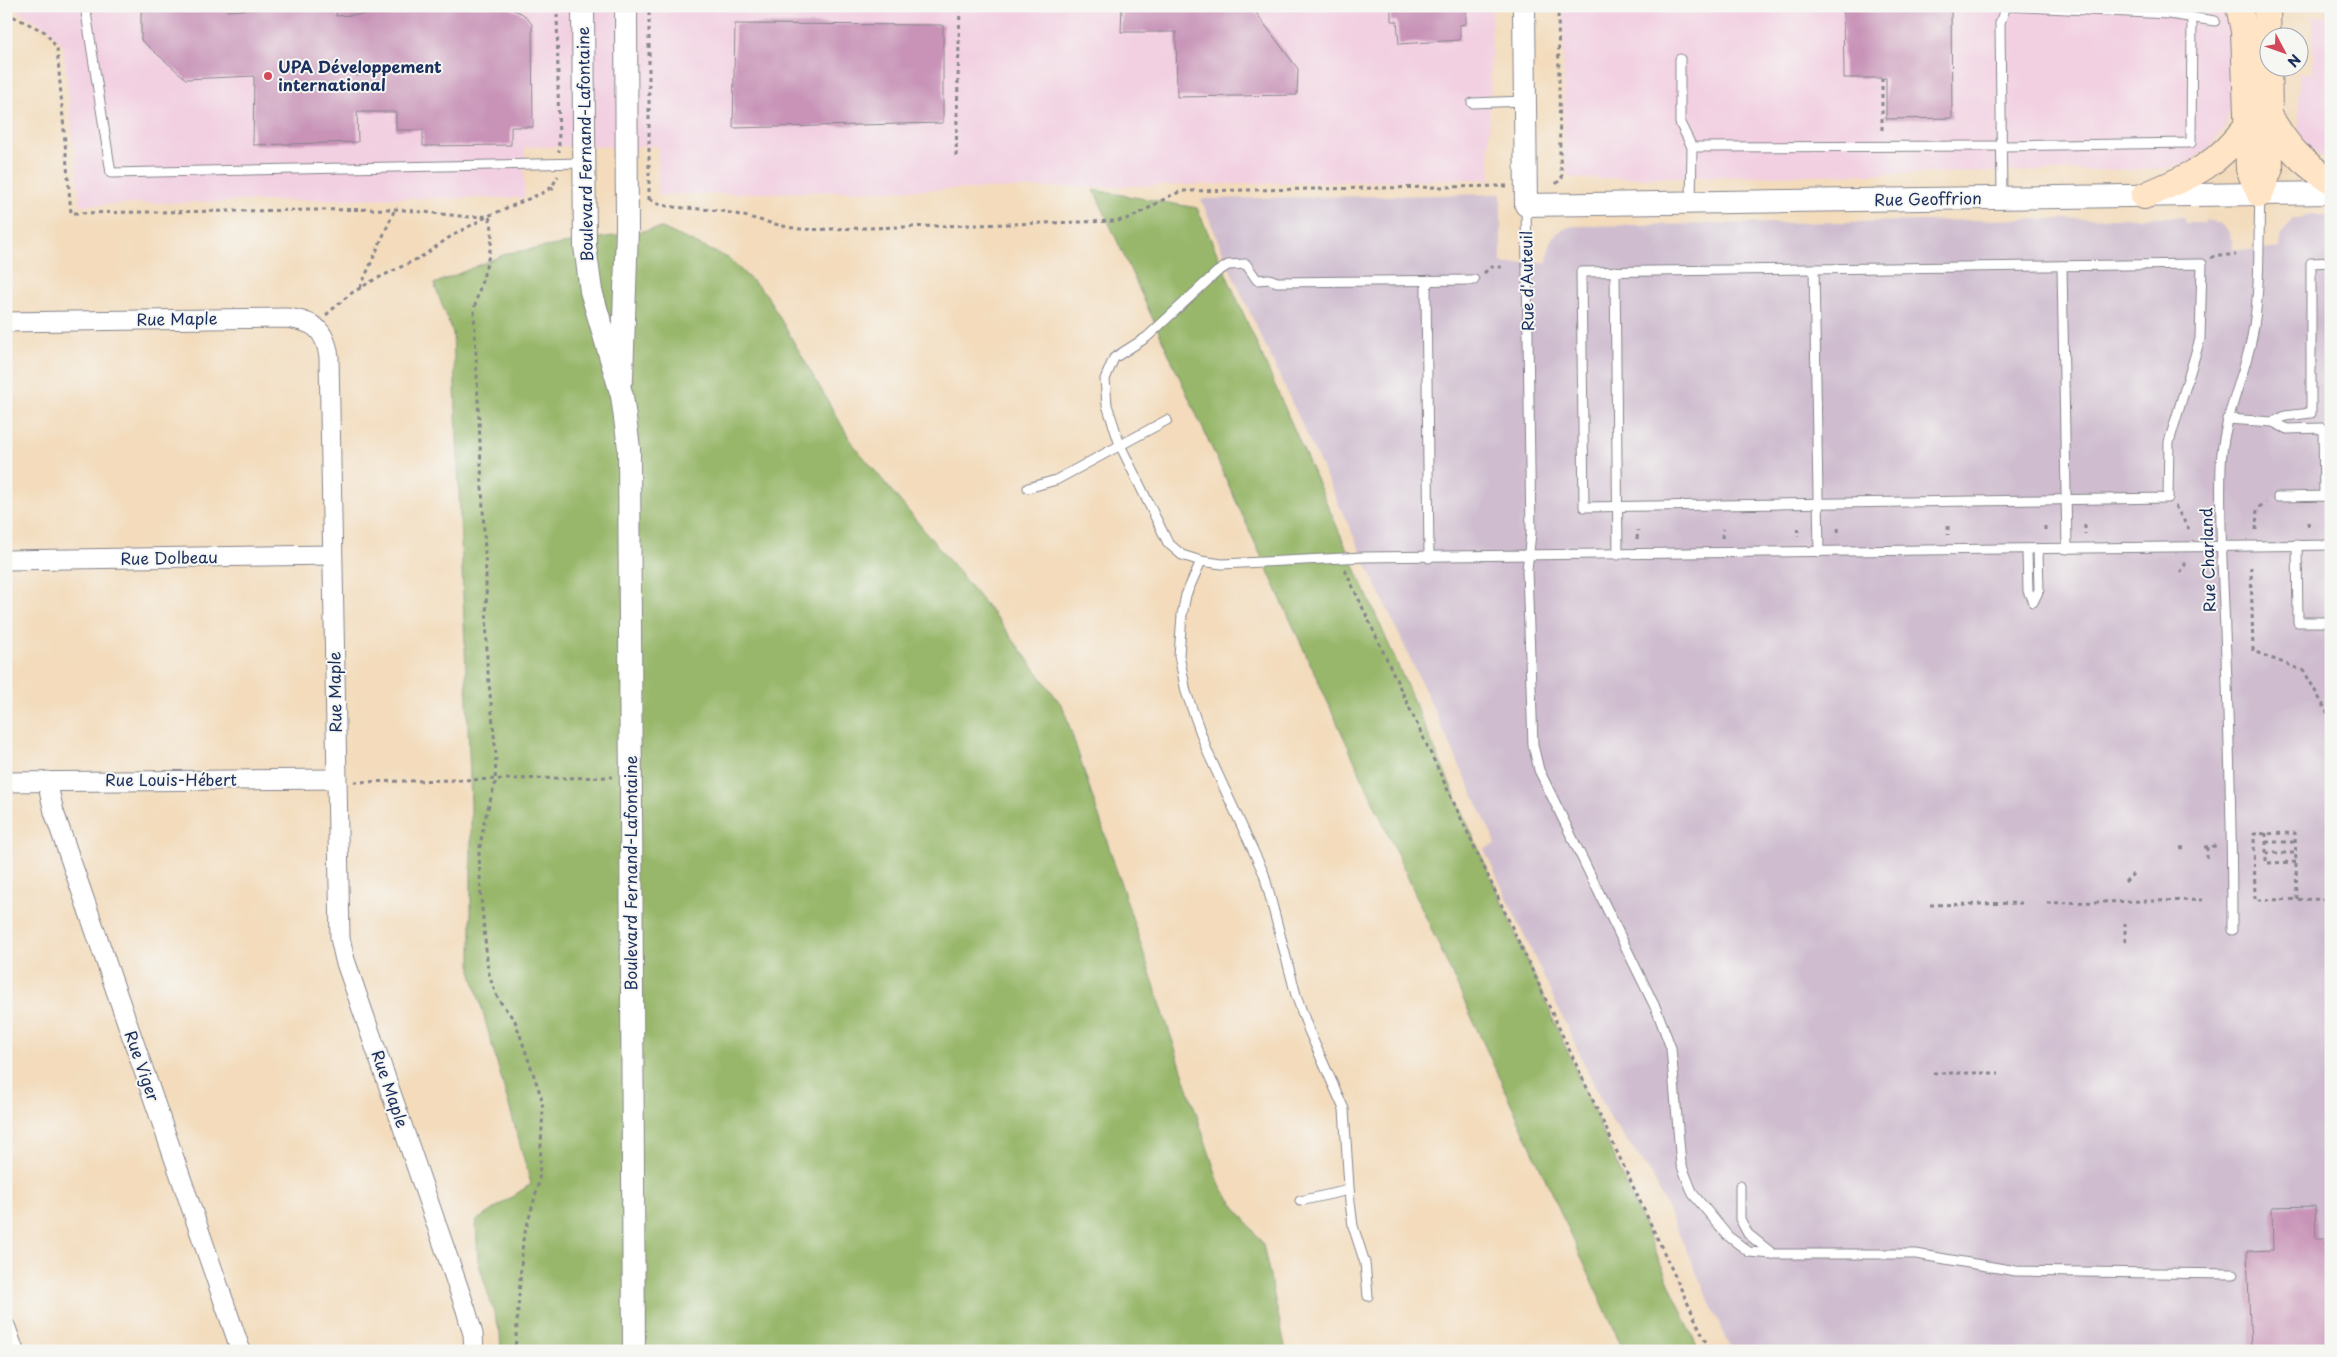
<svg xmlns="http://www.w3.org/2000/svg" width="2337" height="1357" viewBox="0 0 2337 1357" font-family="'Playpen Sans',sans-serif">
  <rect width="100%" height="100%" fill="#f6f6f2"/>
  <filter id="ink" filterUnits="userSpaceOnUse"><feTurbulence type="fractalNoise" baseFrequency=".02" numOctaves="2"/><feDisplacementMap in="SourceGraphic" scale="10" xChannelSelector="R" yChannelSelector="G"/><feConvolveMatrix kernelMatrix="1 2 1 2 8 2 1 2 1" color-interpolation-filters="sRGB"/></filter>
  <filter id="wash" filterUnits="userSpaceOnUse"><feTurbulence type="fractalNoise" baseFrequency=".0096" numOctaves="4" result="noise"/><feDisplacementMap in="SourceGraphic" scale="20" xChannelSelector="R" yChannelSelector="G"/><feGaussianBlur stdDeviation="1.12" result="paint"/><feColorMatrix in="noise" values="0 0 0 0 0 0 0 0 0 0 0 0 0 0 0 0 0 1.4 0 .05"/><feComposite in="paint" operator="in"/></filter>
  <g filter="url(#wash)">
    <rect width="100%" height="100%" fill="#f3dbbb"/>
    <g fill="#f2cfe1">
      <path d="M8 6H1492L1489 150 1491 179 658 195V146L525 147 524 198H399L80 205 63 45 48 28Z"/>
      <path d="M1563 6H2225L2231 32 2232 101 2225 126 2213 144 2189 163 2163 169 1576 179 1567 176 1566 159 1564 158Z"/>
      <path d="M2313 16 2331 17V162L2314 153 2296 137 2299 134V73H2313Z"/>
    </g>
    <path fill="#cfbdcf" d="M1501 194V263L1504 264 1547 262 1550 242 1554 236 1564 228 1574 226 2184 217 2185 223H2205V220L2219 223 2228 231 2233 243V249L2259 250 2280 248 2281 235 2293 219 2311 215H2331V1351H1732L1651 1173 1609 1117 1484 849 1496 844 1228 265 1201 199Z"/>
    <g fill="#98b76a" stroke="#5a7364">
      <path d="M1094 190 1197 208 1699 1351H1624Z"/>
      <path d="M662 228 728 258 766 294 852 443 1000 622 1063 707 1220 1186 1263 1244 1286 1351H501L500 1333 478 1261 476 1221 531 1184 471 970V804L453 333 434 284 508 253Z"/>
    </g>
    <g id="blocks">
      <g fill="#c893b7">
        <path d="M141 6H226L227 11 271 8 272 6H337L336 16 369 14V6H505L523 14 532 24 533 127H511V145L423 146V130H396V112H357L358 142 253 145 254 76 186 79 141 40Z"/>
        <path d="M1122 6H1251L1298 69 1297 95 1177 97 1176 32H1121Z"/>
        <path d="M1391 6H1466V24L1460 25V40L1399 44 1397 21H1391Z"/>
        <path d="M1843 6H1951L1952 118 1886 119V78H1844Z"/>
        <path d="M735 24 943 25V123L733 128Z"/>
        <path d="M2315 1206 2316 1238H2331V1351H2251L2247 1251 2273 1250 2272 1207Z"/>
      </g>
    </g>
  </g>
  <g filter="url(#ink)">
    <use href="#blocks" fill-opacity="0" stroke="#87858c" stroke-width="1"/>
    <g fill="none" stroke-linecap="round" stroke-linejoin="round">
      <defs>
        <g id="service">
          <path d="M85 6 111 173 583 163"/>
          <path d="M2006 6 2169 14 2215 21"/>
          <path d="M1680 59V123L1692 147"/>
          <path d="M1472 103 1524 101"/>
          <path d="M2002 198 2000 23 2006 6"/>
          <path d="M1691 202 1692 147 2002 146 2191 143 2192 17"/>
          <path d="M1526 206 1531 533 1527 570 1533 745 1539 770 1657 1011 1671 1048 1681 1164 1693 1194 1728 1236 1749 1252 1773 1254"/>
          <path d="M2202 264 2200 339 2169 442 2168 498 1584 507 1581 272Z"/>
          <path d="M2062 266 2067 549"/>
          <path d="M1814 269 1819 552"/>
          <path d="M1615 271 1618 555"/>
          <path d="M1474 280 1277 282 1269 279 1257 280 1246 264 1228 265 1217 272 1147 337 1114 358 1105 379 1107 405 1120 445 1168 543 1182 555 1201 561 1222 564 1364 557 2331 545"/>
          <path d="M2227 419 2273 422 2285 416 2311 413V263L2331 262"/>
          <path d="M2273 422 2287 429 2323 428 2324 496"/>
          <path d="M1028 488 1056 480 1167 420"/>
          <path d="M2278 497 2331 496"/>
          <path d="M2297 545 2298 622H2331"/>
          <path d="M2027 550 2028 591 2033 602"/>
          <path d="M1429 558 1426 288 1429 280"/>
          <path d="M1201 561 1186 595 1182 615 1179 655 1186 692 1208 753 1264 874 1296 995 1309 1031 1344 1109 1350 1202 1353 1226 1365 1263 1368 1296"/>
          <path d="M2033 602 2039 590 2038 550"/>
          <path d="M2232 930C2232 830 2229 730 2225 631 2223 575 2219 520 2221 465 2223 418 2243 381 2252 337 2261 291 2258 244 2260 197"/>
          <path d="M1740 1186V1219L1748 1234 1773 1254H1916L2016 1271 2233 1274"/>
          <path d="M1300 1201 1349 1190"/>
        </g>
        <g id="minor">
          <path d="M6 322 286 318C314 321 325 329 329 357L340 938 345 960 466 1310 473 1334 474 1351"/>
          <path d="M6 560 332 555"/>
          <path d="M47 781 54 812 241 1351"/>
          <path d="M6 782 336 779"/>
          <path d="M6 1328 14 1351"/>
        </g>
        <g id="tertiary">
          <path d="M583 6 585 246 591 291 622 396 629 448 634 1351"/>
          <path d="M1524 6 1526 205 2331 193"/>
          <path d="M622 378 627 229 626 6"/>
        </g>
        <g id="secondary">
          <path d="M2239 6 2244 31 2249 169 2260 194"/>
          <path d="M2269 115C2285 144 2302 164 2331 180"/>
          <path d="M2260 194 2270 168 2267 6"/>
          <path d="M2144 196C2192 175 2213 169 2247 126"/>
        </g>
      </defs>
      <use href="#service" stroke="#87858c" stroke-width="11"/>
      <use href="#minor" stroke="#87858c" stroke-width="21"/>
      <use href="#tertiary" stroke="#87858c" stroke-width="24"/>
      <use href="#secondary" stroke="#87858c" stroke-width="28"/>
      <g stroke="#87858c" stroke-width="3" stroke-dasharray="4 4" stroke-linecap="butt">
        <path d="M557 6 559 152"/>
        <path d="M243 10V6"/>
        <path d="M6 13 45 32 57 48 71 213 395 209 469 217 488 216C501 235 478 287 474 311L486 575 487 662 496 755 495 784 484 822 479 853 481 898 488 970 492 984 498 999 515 1021 541 1096 543 1109 539 1182 523 1240 515 1351"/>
        <path d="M356 75 376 73"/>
        <path d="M1882 78V134"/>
        <path d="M956 156 960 6"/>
        <path d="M1556 184 1562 178 1560 158 1558 6"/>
        <path d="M551 187 555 191"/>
        <path d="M650 199C657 209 700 208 713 210 739 213 763 222 788 227 802 230 816 230 830 229L1117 221C1142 217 1159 198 1183 191L1507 186"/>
        <path d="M649 200V6"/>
        <path d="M2211 258 2216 255H2236"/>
        <path d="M1484 273 1491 267H1504"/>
        <path d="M360 288 395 209"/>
        <path d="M326 315 350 294 372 281 421 257 450 237 488 216 547 191 553 185 558 176"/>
        <path d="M2175 506 2189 529"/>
        <path d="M2308 522 2309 529"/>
        <path d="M2085 525V534"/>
        <path d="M1948 526V535"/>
        <path d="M2045 526V534"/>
        <path d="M1798 528V537"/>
        <path d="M1838 528 1839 536"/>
        <path d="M2256 530 2257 508 2266 503"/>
        <path d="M1722 538 1723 529"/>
        <path d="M1637 539 1638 530"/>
        <path d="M2251 567 2253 651 2304 671 2331 719"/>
        <path d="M1345 570 1710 1351"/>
        <path d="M2180 573 2185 565V560"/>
        <path d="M354 782 612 777"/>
        <path d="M2266 833V863L2296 862"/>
        <path d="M2266 842H2295"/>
        <path d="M2204 847 2217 846"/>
        <path d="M2207 847V858"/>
        <path d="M2180 848 2187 847"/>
        <path d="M2266 853H2296"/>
        <path d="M2125 882 2133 874"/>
        <path d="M2297 899 2295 833 2254 834 2255 900 2331 899"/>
        <path d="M2047 903 2202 900"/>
        <path d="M1930 905 2023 903"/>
        <path d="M2125 942V923"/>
        <path d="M1933 1073H1999"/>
      </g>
      <use href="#service" stroke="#fff" stroke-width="9"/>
      <use href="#minor" stroke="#fff" stroke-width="19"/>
      <use href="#tertiary" stroke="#fff" stroke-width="22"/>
      <use href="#secondary" stroke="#ffe4c6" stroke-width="26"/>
    </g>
  </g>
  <circle fill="#d1495b" stroke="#f6f6f2" stroke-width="2" cx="268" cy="76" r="5"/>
  <g text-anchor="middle" stroke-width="4" stroke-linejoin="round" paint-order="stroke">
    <g font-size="16" font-weight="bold" fill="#1b2f5e" stroke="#f6f6f2" text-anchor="start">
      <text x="278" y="73">UPA Développement<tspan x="278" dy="18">international</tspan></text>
    </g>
    <g font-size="16" fill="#1b2f5e" stroke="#f6f6f2">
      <text transform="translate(585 144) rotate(-91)" y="6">Boulevard Fernand-Lafontaine</text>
      <text transform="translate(1928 199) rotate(-1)" y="6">Rue Geoffrion</text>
      <text transform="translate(1527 281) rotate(-91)" y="6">Rue d'Auteuil</text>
      <text transform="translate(177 319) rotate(-1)" y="6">Rue Maple</text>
      <text transform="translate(169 558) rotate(-1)" y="6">Rue Dolbeau</text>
      <text transform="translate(2208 560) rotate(-92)" y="6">Rue Charland</text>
      <text transform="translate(335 692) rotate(-91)" y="6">Rue Maple</text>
      <text x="171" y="786">Rue Louis-Hébert</text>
      <text transform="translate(631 873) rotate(-90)" y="6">Boulevard Fernand-Lafontaine</text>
      <text transform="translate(142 1066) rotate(71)" y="6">Rue Viger</text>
      <text transform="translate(390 1089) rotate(71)" y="6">Rue Maple</text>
    </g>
  </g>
  <rect width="2337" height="1357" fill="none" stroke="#f6f6f2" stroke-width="25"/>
  <g transform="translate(2284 52) rotate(131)"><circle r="24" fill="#f6f6f2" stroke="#9ea6b7"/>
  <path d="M0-4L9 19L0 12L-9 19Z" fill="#d1495b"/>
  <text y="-8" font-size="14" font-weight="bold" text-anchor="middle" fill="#1b2f5e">N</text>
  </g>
</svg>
